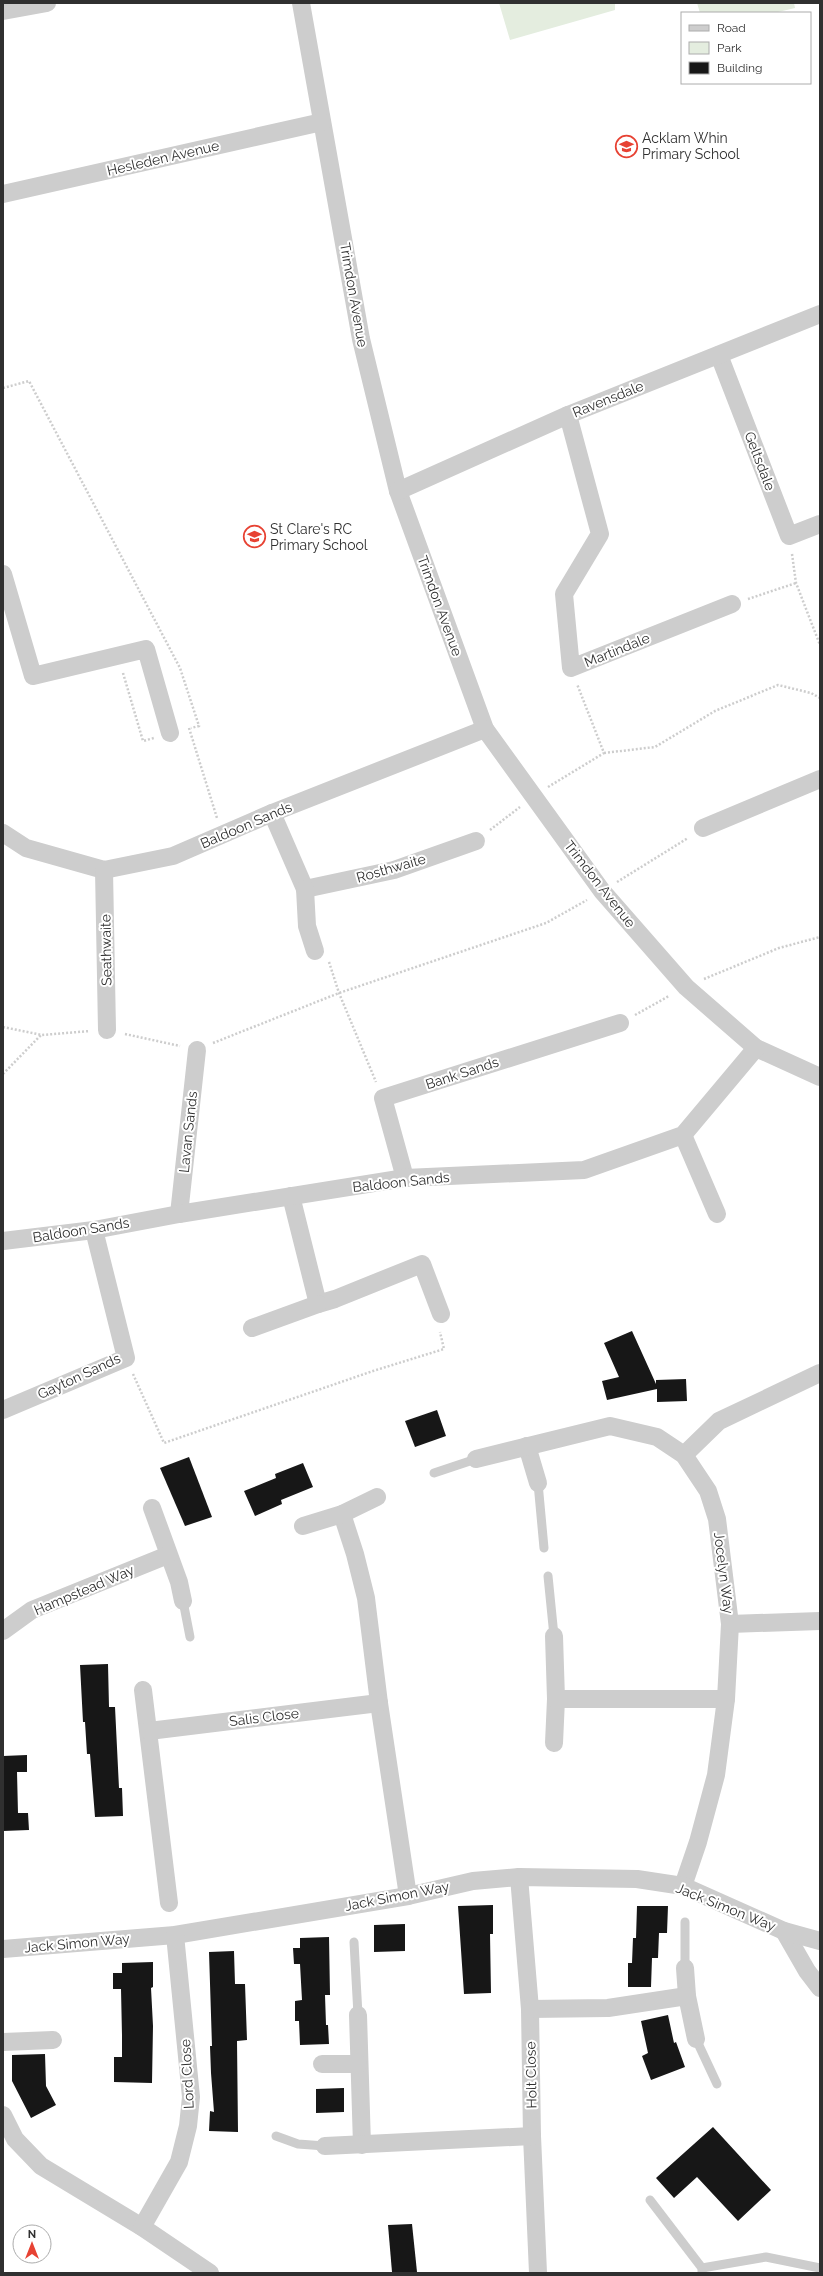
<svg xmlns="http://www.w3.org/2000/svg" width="823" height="2276" viewBox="0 0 823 2276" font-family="Raleway,sans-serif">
  <rect width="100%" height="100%" fill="#fff"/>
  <g fill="#e4eddf">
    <path d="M499 3H619L615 4V10L510 40Z"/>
    <path d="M697 3H794L795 8 774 13H700Z"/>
  </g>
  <g fill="#171717">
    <path d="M632 1331 656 1384V1380L686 1379 687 1401 657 1402V1389L607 1400 602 1381 619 1377 604 1343Z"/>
    <path d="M437 1410 446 1436 415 1447 405 1421Z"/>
    <path d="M189 1457 212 1517 185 1526 160 1468Z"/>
    <path d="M303 1463 313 1487 281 1500 282 1504 255 1516 244 1491 276 1478 275 1474Z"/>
    <path d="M108 1664 109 1707H115L119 1788H122L123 1816 95 1817 90 1754H87L85 1722H83L80 1665Z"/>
    <path d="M27 1755V1772H17L18 1813H28L29 1830 3 1831V1756Z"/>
    <path d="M493 1905V1934H490L491 1993 464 1994 458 1906Z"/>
    <path d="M637 1906H668L667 1933H659L658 1958H652L651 1987H628V1963H632L633 1938H636Z"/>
    <path d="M405 1924V1951L374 1952V1925Z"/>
    <path d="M329 1937 330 1995H325L326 2025H328L329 2044 300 2045 299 2021H295V2001L302 2000 300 1964H294L293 1948H300V1938Z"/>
    <path d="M234 1951 235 1984H245L247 2040 237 2041 238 2132 209 2131 210 2111 214 2112 211 2073 210 2046H212L209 1952Z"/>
    <path d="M153 1962V1987L151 1988 153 2026 152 2083 114 2082V2057H122V2035L121 1989H113V1973H122V1963Z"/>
    <path d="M668 2015 674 2043 676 2042 685 2067 651 2080 642 2056 648 2053 641 2021Z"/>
    <path d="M45 2054 46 2086 56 2105 31 2118 12 2081V2055Z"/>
    <path d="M344 2088V2112L316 2113V2089Z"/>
    <path d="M713 2127 771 2190 738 2221 697 2177 674 2198 656 2178Z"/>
    <path d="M412 2224 417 2272H392L388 2225Z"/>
  </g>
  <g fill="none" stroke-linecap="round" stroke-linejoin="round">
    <g stroke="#cdcdcd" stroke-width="2.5" stroke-dasharray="2 2" stroke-linecap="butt">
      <path d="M3 388 29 381 180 668 199 726 191 728"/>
      <path d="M792 554 796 583 820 645"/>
      <path d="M748 599 796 583"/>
      <path d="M123 673 143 741 154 738"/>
      <path d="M189 728 217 818"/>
      <path d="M604 753 655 747 715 711 778 685 811 693 820 698"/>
      <path d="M548 787 604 753 577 684"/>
      <path d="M490 830 520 807"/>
      <path d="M617 882 688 838"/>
      <path d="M329 962 339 993 376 1082"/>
      <path d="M704 979 779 948 820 937"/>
      <path d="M635 1015 669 996"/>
      <path d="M3 1027 42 1035 90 1031"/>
      <path d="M125 1034 180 1046"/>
      <path d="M213 1043 339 993 546 923 587 900"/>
      <path d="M3 1074 41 1035"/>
      <path d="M133 1374 164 1443 373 1371 444 1349 440 1332"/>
    </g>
    <g stroke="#cdcdcd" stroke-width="9">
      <path d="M434 1473 476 1459"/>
      <path d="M538 1483 544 1548"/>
      <path d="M548 1576 554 1636"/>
      <path d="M183 1601 190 1637"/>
      <path d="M685 1922V1968"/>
      <path d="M354 1942 358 2015"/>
      <path d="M696 2039 717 2084"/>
      <path d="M276 2136 298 2144 325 2146"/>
      <path d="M650 2200 702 2268V2273"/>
      <path d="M702 2268 766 2257 820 2268"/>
    </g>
    <g stroke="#cdcdcd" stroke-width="18">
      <path d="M301 3 361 339 398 491 485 729 602 891 686 987 756 1048 820 1077"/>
      <path d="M3 11 47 3"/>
      <path d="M3 194 322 122"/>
      <path d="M719 355 789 536 820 524"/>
      <path d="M568 415 600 534 564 594 571 668 732 604"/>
      <path d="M398 491 568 415 820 314"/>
      <path d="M3 574 33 676 146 649 170 733"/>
      <path d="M272 813 305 889 394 870 476 841"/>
      <path d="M703 828 820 779"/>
      <path d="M3 833 26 848 104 870 173 856 272 813 485 729"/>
      <path d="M104 870 107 1030"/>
      <path d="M305 889 307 926 315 951"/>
      <path d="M683 1135 717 1214"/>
      <path d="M405 1178 383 1098 620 1023"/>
      <path d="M291 1196 318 1304 335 1299 422 1264 441 1314"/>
      <path d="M179 1214 197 1050"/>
      <path d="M3 1241 94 1230 179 1214 405 1178 584 1170 683 1135 756 1048"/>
      <path d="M252 1328 318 1304"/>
      <path d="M3 1410 126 1358 94 1230"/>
      <path d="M527 1446 538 1483"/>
      <path d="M684 1455 719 1421 820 1373"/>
      <path d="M476 1459 610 1426 657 1437 684 1455 708 1491 717 1519 730 1624 726 1699 716 1775 698 1842 683 1886"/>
      <path d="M152 1508 179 1582 183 1601"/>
      <path d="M342 1514 355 1554 366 1598 379 1703 408 1896"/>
      <path d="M303 1526 342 1514 377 1497"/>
      <path d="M730 1624 820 1621"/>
      <path d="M3 1631 32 1610 168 1555"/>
      <path d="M554 1636 556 1699 554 1743"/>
      <path d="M143 1690 169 1903"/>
      <path d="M556 1699H726"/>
      <path d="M149 1731 379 1703"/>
      <path d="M519 1877 530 2009 532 2136 538 2273"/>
      <path d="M784 1931 807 1971 820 1988"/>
      <path d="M3 1949 175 1935 408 1896 473 1881 519 1877 637 1879 683 1886 784 1931 820 1941"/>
      <path d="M685 1968 687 1996 696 2039"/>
      <path d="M530 2009 608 2008 687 1996"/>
      <path d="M358 2015 362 2145"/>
      <path d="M3 2042 53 2040"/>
      <path d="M322 2064H358"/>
      <path d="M3 2115 15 2139 41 2166 142 2227 210 2273"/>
      <path d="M325 2146 532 2136"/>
      <path d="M142 2227 179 2162 188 2126 191 2097 175 1935"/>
    </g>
  </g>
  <defs>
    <symbol id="school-ring" viewBox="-11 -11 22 22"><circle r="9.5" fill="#fff" stroke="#e74233" stroke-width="1.5"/><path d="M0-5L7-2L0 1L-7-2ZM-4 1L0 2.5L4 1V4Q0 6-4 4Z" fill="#e74233"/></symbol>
  </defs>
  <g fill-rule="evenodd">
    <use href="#school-ring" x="614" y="134" width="25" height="25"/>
    <use href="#school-ring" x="242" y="524" width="25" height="25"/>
  </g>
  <g text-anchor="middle" stroke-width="4" stroke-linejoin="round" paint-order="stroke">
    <g font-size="14" fill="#303030" stroke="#fff" text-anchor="start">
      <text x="642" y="143">Acklam Whin<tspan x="642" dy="16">Primary School</tspan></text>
      <text x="270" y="534">St Clare's RC<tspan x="270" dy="16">Primary School</tspan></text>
    </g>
    <g font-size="14" fill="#303030" stroke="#fff">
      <text transform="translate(163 158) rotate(-13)" y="5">Hesleden Avenue</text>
      <text transform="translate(354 295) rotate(80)" y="5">Trimdon Avenue</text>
      <text transform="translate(608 399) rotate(-22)" y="5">Ravensdale</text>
      <text transform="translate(760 461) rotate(69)" y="5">Geltsdale</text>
      <text transform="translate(440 606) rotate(70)" y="5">Trimdon Avenue</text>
      <text transform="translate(617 650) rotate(-22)" y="5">Martindale</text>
      <text transform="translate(246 825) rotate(-23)" y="5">Baldoon Sands</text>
      <text transform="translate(391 868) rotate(-16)" y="5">Rosthwaite</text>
      <text transform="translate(600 884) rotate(52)" y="5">Trimdon Avenue</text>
      <text transform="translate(106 950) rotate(-91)" y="5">Seathwaite</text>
      <text transform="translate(462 1073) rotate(-18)" y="5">Bank Sands</text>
      <text transform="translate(188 1132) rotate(-84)" y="5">Lavan Sands</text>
      <text transform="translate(401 1182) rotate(-6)" y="5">Baldoon Sands</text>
      <text transform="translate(81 1230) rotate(-9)" y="5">Baldoon Sands</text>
      <text transform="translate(79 1376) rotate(-25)" y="5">Gayton Sands</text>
      <text transform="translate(724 1573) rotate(83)" y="5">Jocelyn Way</text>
      <text transform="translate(84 1590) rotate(-23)" y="5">Hampstead Way</text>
      <text transform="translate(264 1717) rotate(-7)" y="5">Salis Close</text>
      <text transform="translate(397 1896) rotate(-11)" y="5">Jack Simon Way</text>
      <text transform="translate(726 1907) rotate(22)" y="5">Jack Simon Way</text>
      <text transform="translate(77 1943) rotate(-5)" y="5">Jack Simon Way</text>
      <text transform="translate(187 2074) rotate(-93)" y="5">Lord Close</text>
      <text transform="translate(531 2075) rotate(-91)" y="5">Holt Close</text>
    </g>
  </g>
  <rect width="823" height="2276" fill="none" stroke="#303030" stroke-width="8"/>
  <rect x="681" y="12" width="130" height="72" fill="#ffffff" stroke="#acacac"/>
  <rect x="689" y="25" width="20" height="6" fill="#cdcdcd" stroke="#acacac"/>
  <text x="717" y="32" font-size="12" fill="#303030">Road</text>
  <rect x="689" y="42" width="20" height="12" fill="#e4eddf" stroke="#acacac"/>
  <text x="717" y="52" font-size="12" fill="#303030">Park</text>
  <rect x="689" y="62" width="20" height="12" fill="#171717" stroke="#acacac"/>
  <text x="717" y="72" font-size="12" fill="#303030">Building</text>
  <g transform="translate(32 2244)"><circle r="19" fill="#ffffff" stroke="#acacac"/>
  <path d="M0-3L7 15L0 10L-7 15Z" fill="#e74233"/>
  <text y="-6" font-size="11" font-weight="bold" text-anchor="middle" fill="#303030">N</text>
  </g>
</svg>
